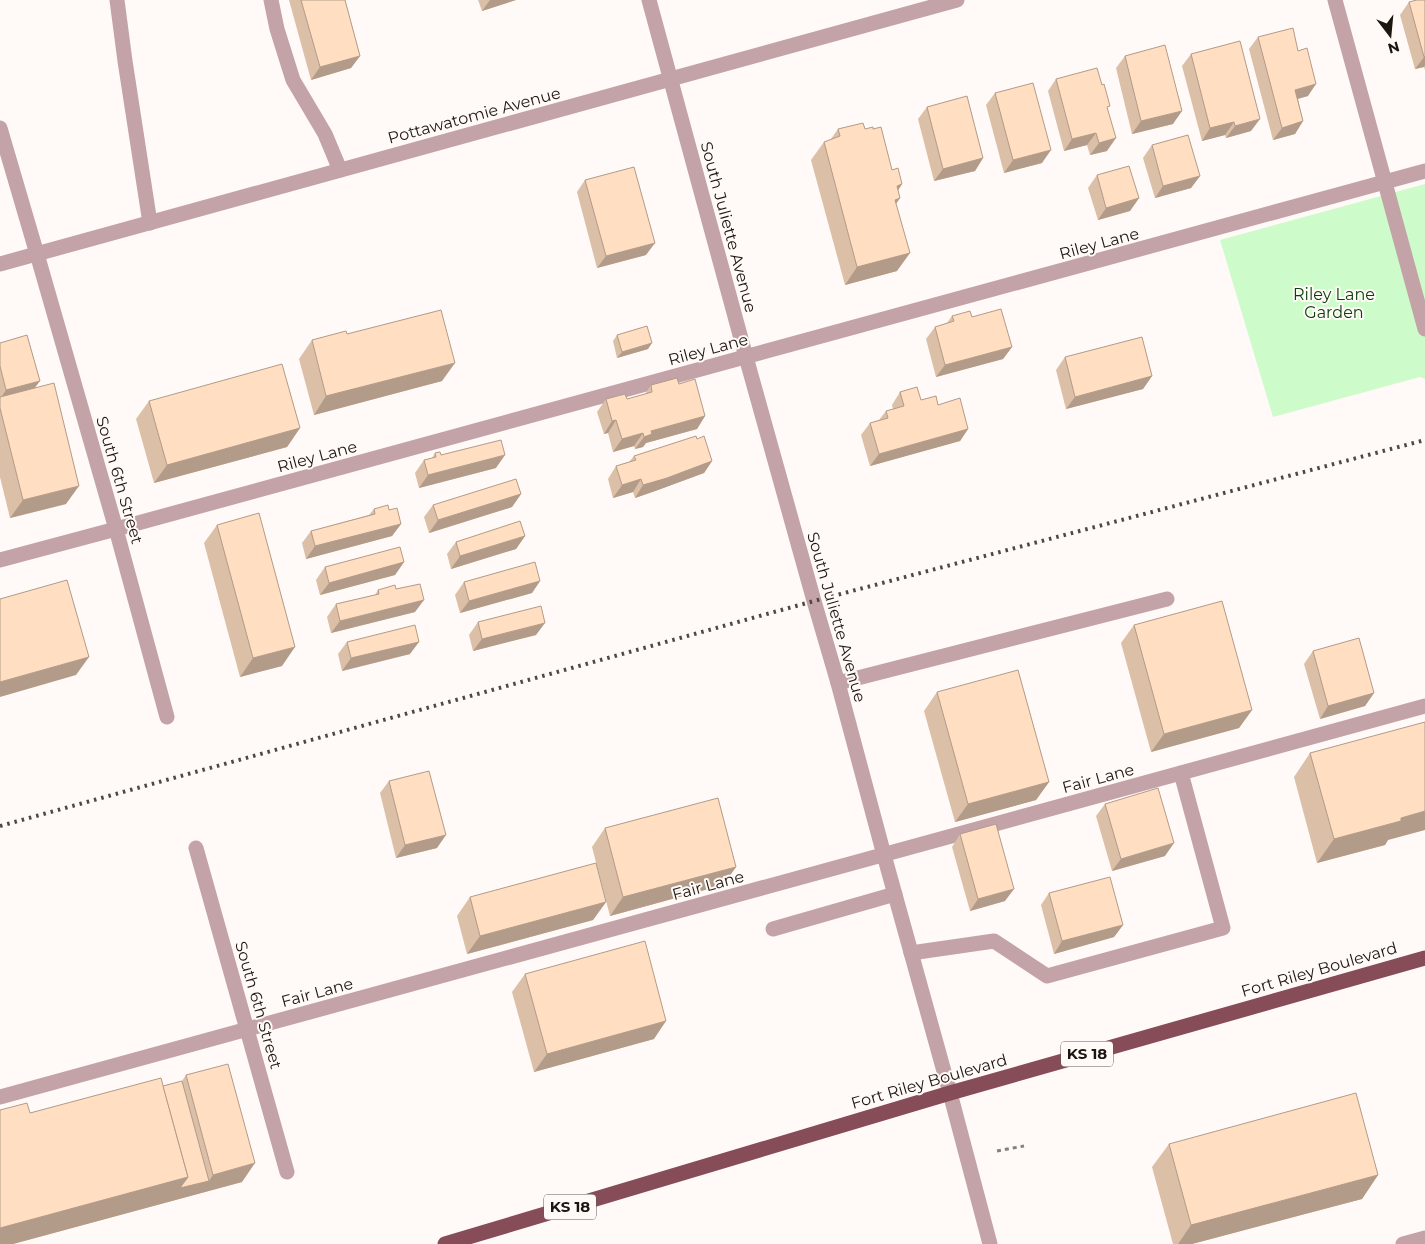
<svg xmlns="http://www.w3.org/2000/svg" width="1425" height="1244" viewBox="0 0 1425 1244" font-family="Montserrat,sans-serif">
  <rect width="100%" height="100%" fill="#fffaf7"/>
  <path fill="#cdfcca" d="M1425 184V379L1420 377 1273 417 1220 240Z"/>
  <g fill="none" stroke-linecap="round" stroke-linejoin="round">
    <path stroke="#86807b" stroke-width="3" stroke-dasharray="4 4" stroke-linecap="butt" d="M997 1151 1024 1146"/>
    <g stroke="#c3a3a7" stroke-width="15">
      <path d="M117 0 125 61 150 223"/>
      <path d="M271 0 277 29 293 80 325 134 340 170"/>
      <path d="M0 128 37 254"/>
      <path d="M838 683 1167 599"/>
      <path d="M773 929 895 894"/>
      <path d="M911 953 994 941 1047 976 1223 928 1181 773"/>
    </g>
    <g stroke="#c3a3a7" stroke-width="15">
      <path d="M649 0 746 357 814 601 838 683 884 855 950 1093"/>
      <path d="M1335 0 1425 329"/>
      <path d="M37 254 116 529 167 717"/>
      <path d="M0 264 957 0"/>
      <path d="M0 560 116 529 1425 171"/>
      <path d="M196 848 287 1172"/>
      <path d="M0 1097 1425 706"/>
      <path d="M1403 1244 1425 1238"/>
    </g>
    <path stroke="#c3a3a7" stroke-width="15" d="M950 1093 990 1244"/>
    <path stroke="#864c57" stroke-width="15" d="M445 1244 950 1093 1425 958"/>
    <path stroke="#4e4742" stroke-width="4" stroke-dasharray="2.5 5" stroke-linecap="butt" d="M0 826 814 601 1425 440"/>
  </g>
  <g fill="#dbbfa7">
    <path d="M289 0H345L360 56 351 68 311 80Z"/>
    <path d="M478 0H516L482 11Z"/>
    <path d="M1416 0H1425V70L1424 67 1415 69 1400 15 1409 2Z"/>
    <path d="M1258 37 1308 96 1298 99 1303 121 1295 134 1273 140 1249 49Z"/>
    <path d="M1191 54 1251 131 1226 138 1225 135 1202 141 1182 66Z"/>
    <path d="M1125 56 1173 124 1132 134 1116 68Z"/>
    <path d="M1056 79 1108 109 1107 151 1090 155 1087 145 1064 151 1048 91Z"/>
    <path d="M995 93 1042 163 1004 173 986 105Z"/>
    <path d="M927 107 983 158 975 171 934 181 918 119Z"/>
    <path d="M838 129H865L902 184 898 190 900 198 896 204 897 271 845 285 811 160 824 142 831 139Z"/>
    <path d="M1152 145 1200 176 1191 188 1155 198 1143 158Z"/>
    <path d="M1097 175 1139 198 1130 211 1098 220 1088 188Z"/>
    <path d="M585 180 646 255 597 268 577 192Z"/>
    <path d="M952 316 972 317 1012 347 1003 359 936 377 926 339 935 327 947 323Z"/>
    <path d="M347 334 442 381 314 415 299 359 312 340Z"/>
    <path d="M617 335 648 349 617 358 613 341Z"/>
    <path d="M0 343 35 388 66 504 10 518 0 477Z"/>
    <path d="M1065 357 1152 376 1143 389 1066 409 1056 370Z"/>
    <path d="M679 384 705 416 697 429 646 443 643 447 635 449 634 446 613 452 608 433 604 434 597 412 606 399H627L645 394 651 385Z"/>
    <path d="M900 392 921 400 938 405 968 429 960 441 870 466 861 435 870 423 879 420 886 411 893 409 892 405Z"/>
    <path d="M149 401 300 428 287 447 154 483 136 419Z"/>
    <path d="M697 439 712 461 704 473 658 490 635 498 633 492 613 498 608 479 616 466 629 462 634 456Z"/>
    <path d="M435 453 441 455 496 468 419 488 415 473 424 460 432 458Z"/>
    <path d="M521 494 512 507 429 533 424 517 433 505Z"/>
    <path d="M374 509 389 510 401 524 392 536 306 559 302 543 311 531 369 515Z"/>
    <path d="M217 525 282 666 240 677 204 543Z"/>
    <path d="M525 536 516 549 451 569 447 554 456 542Z"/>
    <path d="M404 562 395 575 320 595 316 580 325 567Z"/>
    <path d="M540 581 532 593 460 613 455 595 464 582Z"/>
    <path d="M396 589 415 612 331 633 327 617 336 604 375 595 378 590Z"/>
    <path d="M478 622 536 635 473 651 469 635Z"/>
    <path d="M1134 625 1252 710 1239 728 1151 752 1121 643Z"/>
    <path d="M347 642 410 654 342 671 338 654Z"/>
    <path d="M1313 651 1374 693 1365 706 1320 719 1304 664Z"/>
    <path d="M937 692 1049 782 1036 800 955 822 924 711Z"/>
    <path d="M1310 753 1388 840 1385 845 1317 863 1294 777Z"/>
    <path d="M389 781 437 848 396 858 380 793Z"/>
    <path d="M1105 804 1165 856 1112 871 1096 816Z"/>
    <path d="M605 828 736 867 723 885 610 916 592 847Z"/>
    <path d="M960 834 1005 901 970 911 952 847Z"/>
    <path d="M1049 893 1123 925 1114 937 1054 954 1041 905Z"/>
    <path d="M470 897 606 902 593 920 467 954 457 916Z"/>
    <path d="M525 974 654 1039 534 1072 512 992Z"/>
    <path d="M186 1075 242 1182 13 1244H0L30 1113 163 1086 182 1081Z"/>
    <path d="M1169 1144 1378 1175 1362 1199 1192 1244H1173L1152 1167Z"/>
  </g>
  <g fill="#b29b88">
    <path d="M490 0H516L482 11Z"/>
    <path d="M360 56 351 68 311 80 320 67Z"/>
    <path d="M1425 56V65L1424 67 1415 69Z"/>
    <path d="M1316 84 1308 96 1286 102 1295 90Z"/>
    <path d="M1182 111 1173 124 1132 134 1141 121Z"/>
    <path d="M1260 119 1251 131 1226 138 1235 126Z"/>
    <path d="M1303 121 1295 134 1273 140 1282 128Z"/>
    <path d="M1234 122 1225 135 1202 141 1210 128Z"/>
    <path d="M1096 133 1087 145 1064 151 1072 139Z"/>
    <path d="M1116 138 1107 151 1090 155 1099 143Z"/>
    <path d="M1051 150 1042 163 1004 173 1013 160Z"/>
    <path d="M983 158 975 171 934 181 943 169Z"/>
    <path d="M1200 176 1191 188 1155 198 1163 186Z"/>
    <path d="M902 184 890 203 897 186Z"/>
    <path d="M900 198 887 216 895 200Z"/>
    <path d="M1139 198 1130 211 1098 220 1106 208Z"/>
    <path d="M655 243 646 255 597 268 606 256Z"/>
    <path d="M910 253 897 271 845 285 857 267Z"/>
    <path d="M652 343 648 349 617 358 622 352Z"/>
    <path d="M1012 347 1003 359 936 377 945 365Z"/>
    <path d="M455 363 442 381 314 415 326 396Z"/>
    <path d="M1152 376 1143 389 1066 409 1075 397Z"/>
    <path d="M40 381 31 393 0 399 6 390Z"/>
    <path d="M705 416 697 429 646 443 643 447 635 449 644 437 651 431Z"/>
    <path d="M616 420 608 433 604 434 612 421Z"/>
    <path d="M300 428 287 447 154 483 167 465Z"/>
    <path d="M968 429 960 441 870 466 879 454Z"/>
    <path d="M643 433 634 446 613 452 622 439Z"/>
    <path d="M505 455 496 468 419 488 428 475Z"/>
    <path d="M712 461 704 473 658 490 635 498 643 485Z"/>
    <path d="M641 479 633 492 613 498 622 485Z"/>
    <path d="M79 486 66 504 10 518 23 500Z"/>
    <path d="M521 494 512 507 429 533 438 520Z"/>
    <path d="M401 524 392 536 306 559 315 546Z"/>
    <path d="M525 536 516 549 451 569 460 556Z"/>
    <path d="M404 562 395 575 320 595 329 583Z"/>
    <path d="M540 581 532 593 460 613 469 601Z"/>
    <path d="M424 600 415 612 331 633 340 621Z"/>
    <path d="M545 623 536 635 473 651 482 639Z"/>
    <path d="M419 642 410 654 342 671 351 658Z"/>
    <path d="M295 647 282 666 240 677 253 658Z"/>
    <path d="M89 657 76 675 0 697V682Z"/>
    <path d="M1374 693 1365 706 1320 719 1328 706Z"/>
    <path d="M1252 710 1239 728 1151 752 1164 734Z"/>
    <path d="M1049 782 1036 800 955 822 968 804Z"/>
    <path d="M1425 811V830L1388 840 1385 845 1317 863 1334 839 1401 818Z"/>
    <path d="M446 835 437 848 396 858 405 845Z"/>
    <path d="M1174 843 1165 856 1112 871 1121 859Z"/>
    <path d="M736 867 723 885 610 916 623 897Z"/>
    <path d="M1014 889 1005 901 970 911 978 899Z"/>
    <path d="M606 902 593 920 467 954 480 936Z"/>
    <path d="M1123 925 1114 937 1054 954 1062 941Z"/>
    <path d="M666 1021 654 1039 534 1072 547 1054Z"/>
    <path d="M255 1163 242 1182 13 1244H0V1228L188 1177 209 1181 213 1175Z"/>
    <path d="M1378 1175 1362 1199 1192 1244H1178L1191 1225Z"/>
  </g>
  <g fill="#ffdec2" stroke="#b29b88">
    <path d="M301 0H345L360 56 320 67Z"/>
    <path d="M1417 0H1425V56L1424 57 1409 2Z"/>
    <path d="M1293 28 1298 51 1307 48 1316 84 1295 90 1303 121 1282 128 1258 37Z"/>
    <path d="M1240 41 1260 119 1235 126 1234 122 1210 128 1191 54Z"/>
    <path d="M1165 45 1182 111 1141 121 1125 56Z"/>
    <path d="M1097 68 1102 85 1104 84 1110 106 1107 107 1116 138 1099 143 1096 133 1072 139 1056 79Z"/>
    <path d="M1033 83 1051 150 1013 160 995 93Z"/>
    <path d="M967 96 983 158 943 169 927 107Z"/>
    <path d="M863 123 865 129 873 127V129L881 127 892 170 898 168 902 184 897 186 900 198 895 200 910 253 857 267 824 142 840 136 838 129Z"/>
    <path d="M1188 135 1200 176 1163 186 1152 145Z"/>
    <path d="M1129 166 1139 198 1106 208 1097 175Z"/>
    <path d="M634 167 655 243 606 256 585 180Z"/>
    <path d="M1001 309 1012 347 945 365 935 327 954 321 952 316 970 311 972 317Z"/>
    <path d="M441 310 455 363 326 396 312 340 346 331 347 334Z"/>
    <path d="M647 326 652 343 622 352 617 335Z"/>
    <path d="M27 335 40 381 6 390 0 366V343Z"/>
    <path d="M1142 337 1152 376 1075 397 1065 357Z"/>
    <path d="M282 364 300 428 167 465 149 401Z"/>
    <path d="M677 378 679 384 695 379 705 416 651 431 652 434 644 437 643 433 622 439 616 420 612 421 606 399 625 394 627 399 652 392 651 385Z"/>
    <path d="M54 383 79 486 23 500 0 408V397Z"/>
    <path d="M917 387 921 400 936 396 938 405 960 398 968 429 879 454 870 423 888 418 886 411 904 406 900 392Z"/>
    <path d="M696 436 697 439 704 436 712 461 667 478 643 485 641 479 622 485 616 466 636 460 634 456Z"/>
    <path d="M501 440 505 455 428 475 424 460 436 457 435 453 440 452 441 455Z"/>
    <path d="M516 479 521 494 438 520 433 505Z"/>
    <path d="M388 505 389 510 397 508 401 524 315 546 311 531 375 514 374 509Z"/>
    <path d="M259 513 295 647 253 658 217 525Z"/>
    <path d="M520 521 525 536 460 556 456 542Z"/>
    <path d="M400 547 404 562 329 583 325 567Z"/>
    <path d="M535 562 540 581 469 601 464 582Z"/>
    <path d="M67 580 89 657 0 682V599Z"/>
    <path d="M420 584 424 600 340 621 336 604 379 594 378 590 395 585 396 589Z"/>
    <path d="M1222 601 1252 710 1164 734 1134 625Z"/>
    <path d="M541 606 545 623 482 639 478 622Z"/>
    <path d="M415 625 419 642 351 658 347 642Z"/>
    <path d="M1359 638 1374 693 1328 706 1313 651Z"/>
    <path d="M1018 670 1049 782 968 804 937 692Z"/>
    <path d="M1425 722V811L1401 818V821L1334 839 1310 753Z"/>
    <path d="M429 771 446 835 405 845 389 781Z"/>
    <path d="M1158 788 1174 843 1121 859 1105 804Z"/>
    <path d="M718 798 736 867 623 897 605 828Z"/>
    <path d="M996 824 1014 889 978 899 960 834Z"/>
    <path d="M596 863 606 902 480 936 470 897Z"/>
    <path d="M1110 877 1123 925 1062 941 1049 893Z"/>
    <path d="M645 941 666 1021 547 1054 525 974Z"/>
    <path d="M228 1064 255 1163 213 1175 186 1075Z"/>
    <path d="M161 1078 188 1177 0 1228V1110L27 1103 30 1113Z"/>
    <path d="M182 1081 209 1181 180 1188 188 1177 163 1086Z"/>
    <path d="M1356 1093 1378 1175 1191 1225 1169 1144Z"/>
  </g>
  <g text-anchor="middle" stroke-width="4" stroke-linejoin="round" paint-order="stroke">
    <g fill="#fffaf7" stroke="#615a55" stroke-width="1">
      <rect x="1061" y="1041.5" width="52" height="25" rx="4"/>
      <rect x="544" y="1194.5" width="52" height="25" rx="4"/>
    </g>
    <g font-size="15" font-weight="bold" fill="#1d1610">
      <text x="1087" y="1059">KS 18</text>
      <text x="570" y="1212">KS 18</text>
    </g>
    <g font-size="16" fill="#1d1610" stroke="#fffaf7">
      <text transform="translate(474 115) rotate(-15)" y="6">Pottawatomie Avenue</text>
      <text transform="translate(729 227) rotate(75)" y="6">South Juliette Avenue</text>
      <text transform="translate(1099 243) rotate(-15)" y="6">Riley Lane</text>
      <text transform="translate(708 349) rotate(-15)" y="6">Riley Lane</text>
      <text transform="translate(317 456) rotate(-15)" y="6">Riley Lane</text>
      <text transform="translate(120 480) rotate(74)" y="6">South 6th Street</text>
      <text transform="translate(837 617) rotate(74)" y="6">South Juliette Avenue</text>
      <text transform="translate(1098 778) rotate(-15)" y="6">Fair Lane</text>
      <text transform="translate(708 885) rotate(-15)" y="6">Fair Lane</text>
      <text transform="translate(1319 969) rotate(-16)" y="6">Fort Riley Boulevard</text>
      <text transform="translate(317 992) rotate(-15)" y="6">Fair Lane</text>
      <text transform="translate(259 1005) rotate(74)" y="6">South 6th Street</text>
      <text transform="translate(929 1081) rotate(-16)" y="6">Fort Riley Boulevard</text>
    </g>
    <g font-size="16" fill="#0e400f" stroke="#fffaf7">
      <text x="1334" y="300">Riley Lane<tspan x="1334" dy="18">Garden</tspan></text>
    </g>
  </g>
  <g transform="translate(1390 35) rotate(164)" stroke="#fffaf7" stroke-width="4" paint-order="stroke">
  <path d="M0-4L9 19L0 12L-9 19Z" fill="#1d1610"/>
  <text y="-8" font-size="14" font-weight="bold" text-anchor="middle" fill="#1d1610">N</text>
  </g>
</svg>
